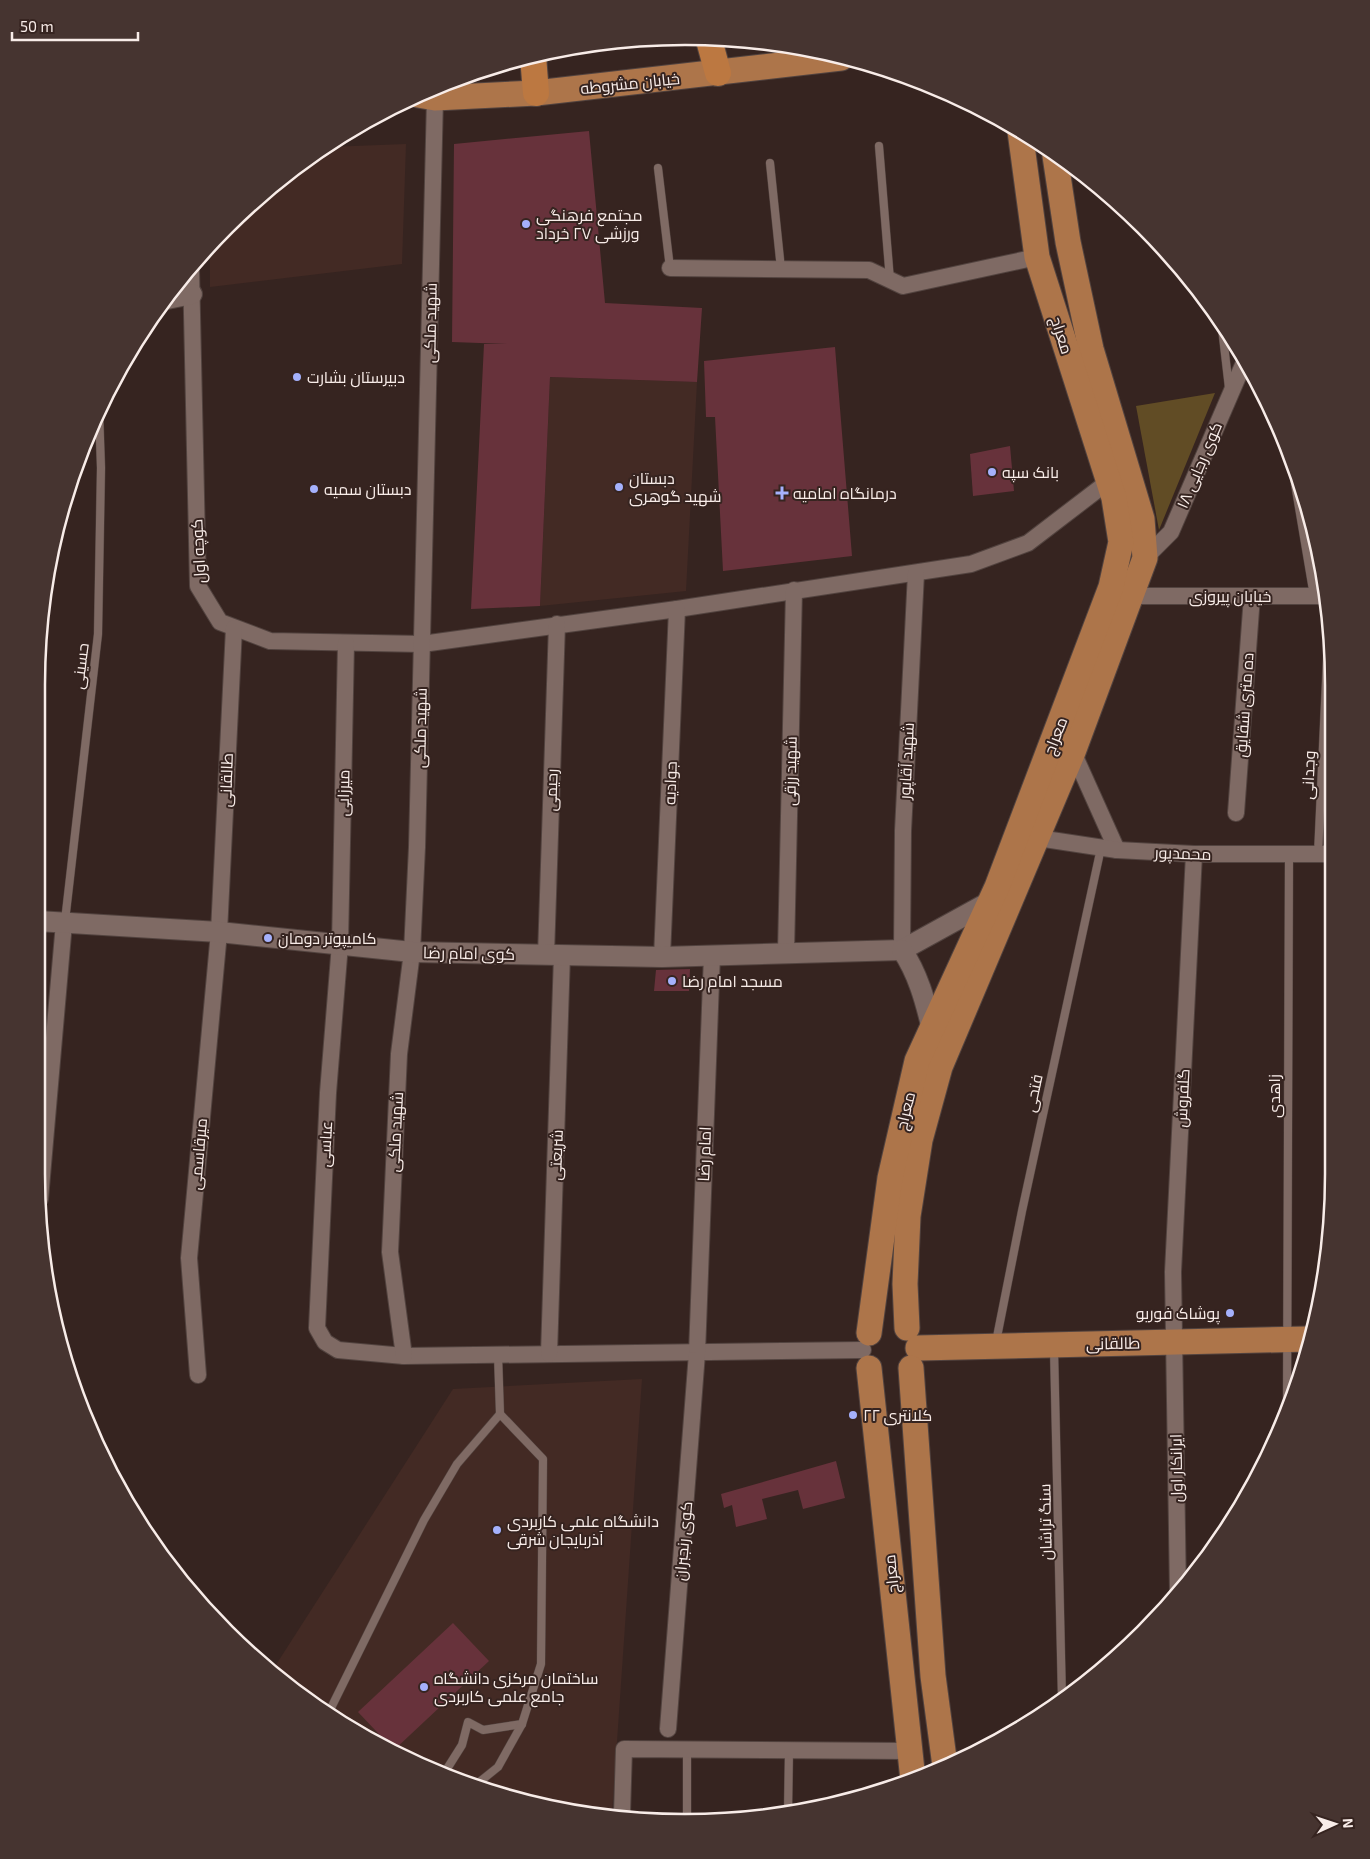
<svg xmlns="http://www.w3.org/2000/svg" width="1370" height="1859" viewBox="0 0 1370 1859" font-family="'Exo 2',Cairo,sans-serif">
  <rect width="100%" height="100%" fill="#362420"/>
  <g fill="#432a24">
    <path d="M406 144 402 264 210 287V246L226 226 290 170 328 147Z"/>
    <path d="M550 377 697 382 686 591 540 606Z"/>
    <path d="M642 1379 612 1814 558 1810 398 1756 272 1671 453 1389Z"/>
  </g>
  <path fill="#614c25" d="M1215 393 1159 530 1136 406Z"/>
  <g fill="#67323b">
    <path d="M589 131 605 303 702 308 697 382 550 377 540 606 471 609 484 344H507L452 342 454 144Z"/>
    <path d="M835 347 852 556 723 571 715 417H706L704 361Z"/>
    <path d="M1010 446 1014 491 973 496 970 454Z"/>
    <path d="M690 969 689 991H654L656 970Z"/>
    <path d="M836 1461 845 1498 803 1509 798 1490 762 1499 767 1519 736 1527 732 1505 724 1508 721 1494Z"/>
    <path d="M453 1623 489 1661 394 1750 358 1712Z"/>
  </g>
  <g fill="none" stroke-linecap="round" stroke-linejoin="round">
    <defs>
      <g id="service">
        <path d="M879 146 890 280"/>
        <path d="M770 163 781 269"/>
        <path d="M658 168 670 268"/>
        <path d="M1222 328 1229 388"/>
        <path d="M1292 466 1314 596"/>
        <path d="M1318 854 1328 638"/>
        <path d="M65 921 98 634 101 468 99 410"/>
        <path d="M996 1342 1022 1211 1101 848"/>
        <path d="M1054 1349 1062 1699"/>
        <path d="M1287 1409 1289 854"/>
        <path d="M330 1710 424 1520 457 1464 500 1414"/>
        <path d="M445 1772 462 1745 468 1722 483 1730 522 1724"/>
        <path d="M478 1783 498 1767 522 1724 541 1664 543 1459 500 1414 498 1355"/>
        <path d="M788 1813 789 1750"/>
        <path d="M687 1819V1749"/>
      </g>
      <g id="minor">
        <path d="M670 268 869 270 903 286 1037 257"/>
        <path d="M191 269 198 586 220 622 270 641 422 644 677 609 971 564 1028 543 1109 481"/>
        <path d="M1145 558 1171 532 1243 365"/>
        <path d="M1132 596H1327"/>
        <path d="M346 643 340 944 328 1093 317 1328 325 1342 338 1350 404 1356 863 1350"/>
        <path d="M1073 752 1117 850"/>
        <path d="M1236 813 1252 596"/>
        <path d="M1038 838 1117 850 1194 854H1330"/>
        <path d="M902 950 903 831 916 573"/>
        <path d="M786 952 794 590"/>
        <path d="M546 955 557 624"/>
        <path d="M662 957 677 609"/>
        <path d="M40 1199 64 923"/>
        <path d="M549 1354 562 955"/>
        <path d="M404 1356 390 1252 399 1054 412 952 417 847 435 98"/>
        <path d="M198 1375 189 1258 219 932 234 628"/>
        <path d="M1178 1594 1173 1272 1194 854"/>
        <path d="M668 1729 697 1353 712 955"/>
        <path d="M622 1814 624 1749 909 1751"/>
      </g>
      <g id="tertiary">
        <path d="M167 299 192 294"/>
        <path d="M37 921 219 932 412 952 662 957 902 950 991 901"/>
        <path d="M902 950C918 974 925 1000 932 1029"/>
      </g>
      <g id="primary">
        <path d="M418 95 435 98 536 93 841 58"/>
        <path d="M907 1328 905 1284 908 1216 920 1140 940 1067 1073 752 1145 558 1142 519 1091 349 1068 242 1055 156"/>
        <path d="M869 1333 890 1178 917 1061 997 887 1111 587 1121 542 1114 498 1037 257 1020 131"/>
        <path d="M918 1348 1308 1339"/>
        <path d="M869 1368 913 1780"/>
        <path d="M911 1368 933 1676 945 1766"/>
      </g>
      <g id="trunk">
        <path d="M709 40 718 73"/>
        <path d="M533 56 536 93"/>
      </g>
    </defs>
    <use href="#service" stroke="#52433f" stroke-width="9"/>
    <use href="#minor" stroke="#52433f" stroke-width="18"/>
    <use href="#tertiary" stroke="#52433f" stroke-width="22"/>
    <use href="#primary" stroke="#52433f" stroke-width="27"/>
    <use href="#trunk" stroke="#52433f" stroke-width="28"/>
    <use href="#service" stroke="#7f6a64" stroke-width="8"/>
    <use href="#minor" stroke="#7f6a64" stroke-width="16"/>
    <use href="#tertiary" stroke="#7f6a64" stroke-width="20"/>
    <use href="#primary" stroke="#ad754a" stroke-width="25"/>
    <use href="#trunk" stroke="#bc7841" stroke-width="26"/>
  </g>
  <g fill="#a5b1fc" stroke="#362420" stroke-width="2">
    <circle cx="526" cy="224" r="5"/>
    <circle cx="297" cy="377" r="5"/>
    <circle cx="992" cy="472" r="5"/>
    <circle cx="619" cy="487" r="5"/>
    <circle cx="314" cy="489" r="5"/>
    <path d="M779.5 485.5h5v5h5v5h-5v5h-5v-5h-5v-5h5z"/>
    <circle cx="268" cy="938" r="5"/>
    <circle cx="672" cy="981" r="5"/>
    <circle cx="1230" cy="1313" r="5"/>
    <circle cx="853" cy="1415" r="5"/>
    <circle cx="497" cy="1530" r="5"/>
    <circle cx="424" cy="1687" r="5"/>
  </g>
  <g text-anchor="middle" stroke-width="4" stroke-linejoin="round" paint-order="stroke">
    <g font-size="16" fill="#f8ece8" stroke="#362420">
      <text transform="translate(630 83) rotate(-6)" y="6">خیابان مشروطه</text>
      <text transform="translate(430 323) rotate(-89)" y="6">شهید ملکی</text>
      <text transform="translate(1062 335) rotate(72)" y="6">معراج</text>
      <text transform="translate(1199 465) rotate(-67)" y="6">کوی رجایی ۱۸</text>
      <text transform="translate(198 551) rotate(-93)" y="6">کوچه اول</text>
      <text x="1230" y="602">خیابان پیروزی</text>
      <text transform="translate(80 666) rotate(-83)" y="6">حسینی</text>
      <text transform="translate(1244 705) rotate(-86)" y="6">ده متری شقایق</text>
      <text transform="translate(420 728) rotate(-89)" y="6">شهید ملکی</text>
      <text transform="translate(1055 736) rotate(-69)" y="6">معراج</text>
      <text transform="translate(906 761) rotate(-87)" y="6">شهید آقاپور</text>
      <text transform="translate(790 771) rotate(-89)" y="6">شهید رزقی</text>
      <text transform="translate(1308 775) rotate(-87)" y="6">وجدانی</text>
      <text transform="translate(226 780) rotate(-88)" y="6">طالقانی</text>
      <text transform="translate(670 783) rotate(-88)" y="6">جوادیه</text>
      <text transform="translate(551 790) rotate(-88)" y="6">رحیمی</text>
      <text transform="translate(343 793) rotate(-89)" y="6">میرزایی</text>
      <text transform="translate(1183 853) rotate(2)" y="6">محمدپور</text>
      <text transform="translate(469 953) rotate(1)" y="6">کوی امام رضا</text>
      <text transform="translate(1033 1093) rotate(-78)" y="6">فتحی</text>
      <text transform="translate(1274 1096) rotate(-90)" y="6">زاهدی</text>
      <text transform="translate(1182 1098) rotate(-87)" y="6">گلفروش</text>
      <text transform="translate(905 1111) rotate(-77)" y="6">معراج</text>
      <text transform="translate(395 1132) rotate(-87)" y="6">شهید ملکی</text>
      <text transform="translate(325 1144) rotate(-87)" y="6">عباسی</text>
      <text transform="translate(198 1154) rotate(-85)" y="6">میرقاسمی</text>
      <text transform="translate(704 1154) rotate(-88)" y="6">امام رضا</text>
      <text transform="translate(556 1155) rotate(-88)" y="6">شریعتی</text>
      <text transform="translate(1113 1343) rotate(-1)" y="6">طالقانی</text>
      <text transform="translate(1176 1468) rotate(-91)" y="6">ایرانکار اول</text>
      <text transform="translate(1045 1522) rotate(-91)" y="6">سنگ تراشان</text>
      <text transform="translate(683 1541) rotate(-85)" y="6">کوی رنجبران</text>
      <text transform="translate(891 1574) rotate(-96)" y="6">معراج</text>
    </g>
    <g font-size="16" fill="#f8ece8" stroke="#362420" text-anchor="start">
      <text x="536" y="221">مجتمع فرهنگی<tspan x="536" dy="18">ورزشی ۲۷ خرداد</tspan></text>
      <text x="307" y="383">دبیرستان بشارت</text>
      <text x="1002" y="478">بانک سپه</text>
      <text x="629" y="484">دبستان<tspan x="629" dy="18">شهید گوهری</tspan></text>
      <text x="324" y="495">دبستان سمیه</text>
      <text x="793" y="499">درمانگاه امامیه</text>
      <text x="278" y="944">کامیپوتر دومان</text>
      <text x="682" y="987">مسجد امام رضا</text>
      <text x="1220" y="1319" text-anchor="end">پوشاک فوریو</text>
      <text x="863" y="1421">کلانتری ٢٢</text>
      <text x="507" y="1527">دانشگاه علمی کاربردی<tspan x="507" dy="18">آذربایجان شرقی</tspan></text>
      <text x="434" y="1684">ساختمان مرکزی دانشگاه<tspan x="434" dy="18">جامع علمی کاربردی</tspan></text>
    </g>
  </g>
  <path d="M0 0H1370V1859H0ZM685 45H685A640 640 0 0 1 1325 685V1174A640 640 0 0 1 685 1814H685A640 640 0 0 1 45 1174V685A640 640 0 0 1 685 45Z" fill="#463430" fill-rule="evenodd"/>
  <path fill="none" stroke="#f8ece8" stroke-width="2.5" d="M685 45H685A640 640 0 0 1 1325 685V1174A640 640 0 0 1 685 1814H685A640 640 0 0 1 45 1174V685A640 640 0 0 1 685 45Z"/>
  <g transform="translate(1335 1824) rotate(87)" stroke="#362420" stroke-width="4" paint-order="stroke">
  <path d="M0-4L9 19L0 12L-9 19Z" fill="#f8ece8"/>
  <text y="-8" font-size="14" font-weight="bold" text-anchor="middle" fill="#f8ece8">N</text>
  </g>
  <path d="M12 32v8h126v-8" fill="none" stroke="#f8ece8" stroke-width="2.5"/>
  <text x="20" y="32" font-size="15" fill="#f8ece8" stroke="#362420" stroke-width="4" paint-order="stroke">50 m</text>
</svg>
